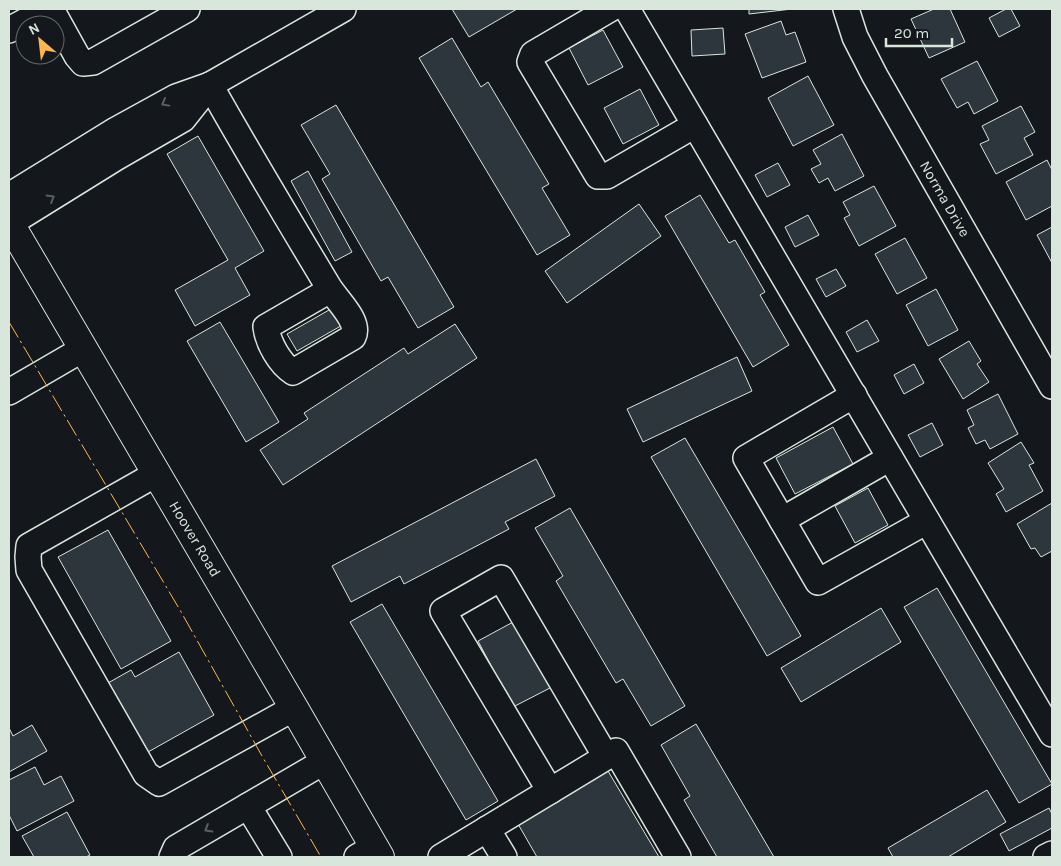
<svg xmlns="http://www.w3.org/2000/svg" width="1061" height="866" viewBox="0 0 1061 866" font-family="Karla,sans-serif">
  <rect width="100%" height="100%" fill="#14181c"/>
  <g fill="#2c363c" stroke="#d8e6dc">
    <path d="M452 9H517L469 37Z"/>
    <path d="M749 9H792L749 14Z"/>
    <path d="M934 9H950L965 42 929 58 911 19Z"/>
    <path d="M1006 9H1011L1020 26 999 37 989 18Z"/>
    <path d="M781 21 786 35 795 32 806 62 762 78 745 34Z"/>
    <path d="M723 28 725 54 692 56 691 30Z"/>
    <path d="M603 30 623 67 588 85 569 48Z"/>
    <path d="M452 38 481 87 488 82 549 184 542 188 570 235 537 255 419 58Z"/>
    <path d="M977 61 998 101 974 114 968 102 957 108 941 79Z"/>
    <path d="M808 76 834 125 793 146 768 98Z"/>
    <path d="M640 89 659 125 623 144 604 108Z"/>
    <path d="M336 105 454 307 418 328 388 277 381 281 322 179 330 174 301 125Z"/>
    <path d="M1021 106 1035 132 1024 138 1033 155 996 174 980 144 989 140 982 126Z"/>
    <path d="M842 134 864 176 835 191 828 178 819 183 811 169 821 164 813 150Z"/>
    <path d="M198 136 264 251 235 268 250 295 195 326 175 290 228 260 167 154Z"/>
    <path d="M1047 160 1052 170V206L1026 220 1006 182Z"/>
    <path d="M778 163 790 185 767 197 755 175Z"/>
    <path d="M308 171 352 252 335 261 291 181Z"/>
    <path d="M874 186 896 226 859 246 844 218 850 215 843 202Z"/>
    <path d="M700 195 729 243 735 240 765 292 760 295 789 345 753 367 665 216Z"/>
    <path d="M639 204 661 236 567 303 545 271Z"/>
    <path d="M808 215 819 235 795 247 785 227Z"/>
    <path d="M1052 227V263L1037 235Z"/>
    <path d="M905 238 927 278 897 294 875 254Z"/>
    <path d="M836 269 846 286 826 297 816 279Z"/>
    <path d="M936 289 958 330 928 346 906 305Z"/>
    <path d="M336 306 346 323 297 351 287 334Z"/>
    <path d="M867 320 879 341 857 352 846 332Z"/>
    <path d="M220 322 279 422 246 442 187 341Z"/>
    <path d="M455 324 477 358 283 485 260 450 308 419 304 413 404 348 408 354Z"/>
    <path d="M969 341 981 361 977 364 989 382 963 399 939 359Z"/>
    <path d="M737 357 752 391 643 442 627 409Z"/>
    <path d="M914 364 924 383 904 394 894 375Z"/>
    <path d="M998 394 1018 434 990 449 985 440 976 444 968 428 974 425 967 410Z"/>
    <path d="M932 423 943 445 920 457 908 435Z"/>
    <path d="M833 427 853 464 795 494 776 458Z"/>
    <path d="M685 438 801 636 767 656 651 457Z"/>
    <path d="M1021 442 1034 463 1029 465 1043 491 1006 512 996 494 1004 489 988 463Z"/>
    <path d="M536 459 555 496 505 522 509 529 404 584 400 576 351 602 332 566Z"/>
    <path d="M868 488 888 525 855 543 835 506Z"/>
    <path d="M1052 503V551L1041 557 1035 548 1031 549 1017 524Z"/>
    <path d="M570 508 685 706 651 726 623 679 616 683 556 581 563 576 535 528Z"/>
    <path d="M108 530 171 641 121 669 58 557Z"/>
    <path d="M937 588 1052 784 1019 803 904 607Z"/>
    <path d="M382 604 498 801 466 820 350 622Z"/>
    <path d="M881 608 901 642 801 702 781 668Z"/>
    <path d="M515 621 550 688 513 707 478 641Z"/>
    <path d="M179 652 214 715 148 752 108 683 131 670 135 677Z"/>
    <path d="M696 724 774 857H717L684 800 690 796 661 745Z"/>
    <path d="M32 725 47 751 9 772V728L13 736Z"/>
    <path d="M35 767 44 785 61 776 74 801 17 831 9 815V780Z"/>
    <path d="M608 771 659 857H537L518 824Z"/>
    <path d="M987 790 1006 822 948 857H893L888 848Z"/>
    <path d="M1049 808 1052 814V828L1009 851 1000 834Z"/>
    <path d="M67 812 90 855 86 857H34L22 836Z"/>
  </g>
  <g fill="none" stroke-linecap="round" stroke-linejoin="round">
    <defs>
      <g id="minor">
        <path d="M51 9 77 56 83 63 93 62 187 9"/>
        <path d="M610 9 533 54 530 62 598 176H607L695 125"/>
        <path d="M627 9 1052 734"/>
        <path d="M846 9 855 37 875 76 1052 386"/>
        <path d="M9 30 48 9"/>
        <path d="M210 85C248 153 288 219 328 286 336 300 361 321 353 337L293 372C280 364 268 343 266 327L330 290"/>
        <path d="M9 196 116 130 176 97 210 85 343 9"/>
        <path d="M9 224 117 157 183 119 210 85"/>
        <path d="M9 392 83 349"/>
        <path d="M854 395 746 458 818 582 927 521"/>
        <path d="M156 474 29 546 28 557 29 570 146 774 159 783 294 708"/>
        <path d="M782 520 890 458"/>
        <path d="M550 791 443 611 501 578 606 757"/>
        <path d="M248 806 279 857"/>
        <path d="M487 829 504 857"/>
        <path d="M172 857 176 848 325 761"/>
        <path d="M357 857 374 847"/>
        <path d="M441 857 616 751 678 857"/>
        <path d="M1046 857 1052 854"/>
      </g>
      <path id="major" d="M9 222 294 708 380 857"/>
    </defs>
    <use href="#minor" stroke="#d8e6dc" stroke-width="28"/>
    <use href="#major" stroke="#d8e6dc" stroke-width="30"/>
    <use href="#minor" stroke="#14181c" stroke-width="25"/>
    <use href="#major" stroke="#14181c" stroke-width="28"/>
    <path stroke="#ffb74d" stroke-width="1" stroke-dasharray="18 4 2.5 4" stroke-linecap="butt" d="M9 322 180 610 262 756 321 857"/>
  </g>
  <defs><path id="oneway-chevron" d="M-2-3.5L2.5 0L-2 3.5" fill="none" stroke-width="1.6" stroke-linecap="round" stroke-linejoin="round" transform="scale(1.25)"/></defs>
  <g stroke="#59605f">
    <use href="#oneway-chevron" transform="translate(165 103) rotate(151)"/>
    <use href="#oneway-chevron" transform="translate(51 198) rotate(-31)"/>
    <use href="#oneway-chevron" transform="translate(208 829) rotate(149)"/>
  </g>
  <g text-anchor="middle" stroke-width="4" stroke-linejoin="round" paint-order="stroke">
    <g font-size="15" fill="#d8e6dc" stroke="#14181c">
      <text transform="translate(945 199) rotate(60)" y="5">Norma Drive</text>
      <text transform="translate(195 539) rotate(59)" y="5">Hoover Road</text>
    </g>
  </g>
  <rect width="1061" height="866" fill="none" stroke="#d8e6dc" stroke-width="20"/>
  <g transform="translate(40 40) rotate(332)"><circle r="24" fill="#14181c" stroke="#626a69"/>
  <path d="M0-4L9 19L0 12L-9 19Z" fill="#ffb74d"/>
  <text y="-8" font-size="14" font-weight="bold" text-anchor="middle" fill="#d8e6dc">N</text>
  </g>
  <path d="M886 38v8h66v-8" fill="none" stroke="#d8e6dc" stroke-width="2.5"/>
  <text x="894" y="38" font-size="15" fill="#d8e6dc" stroke="#14181c" stroke-width="4" paint-order="stroke">20 m</text>
</svg>
